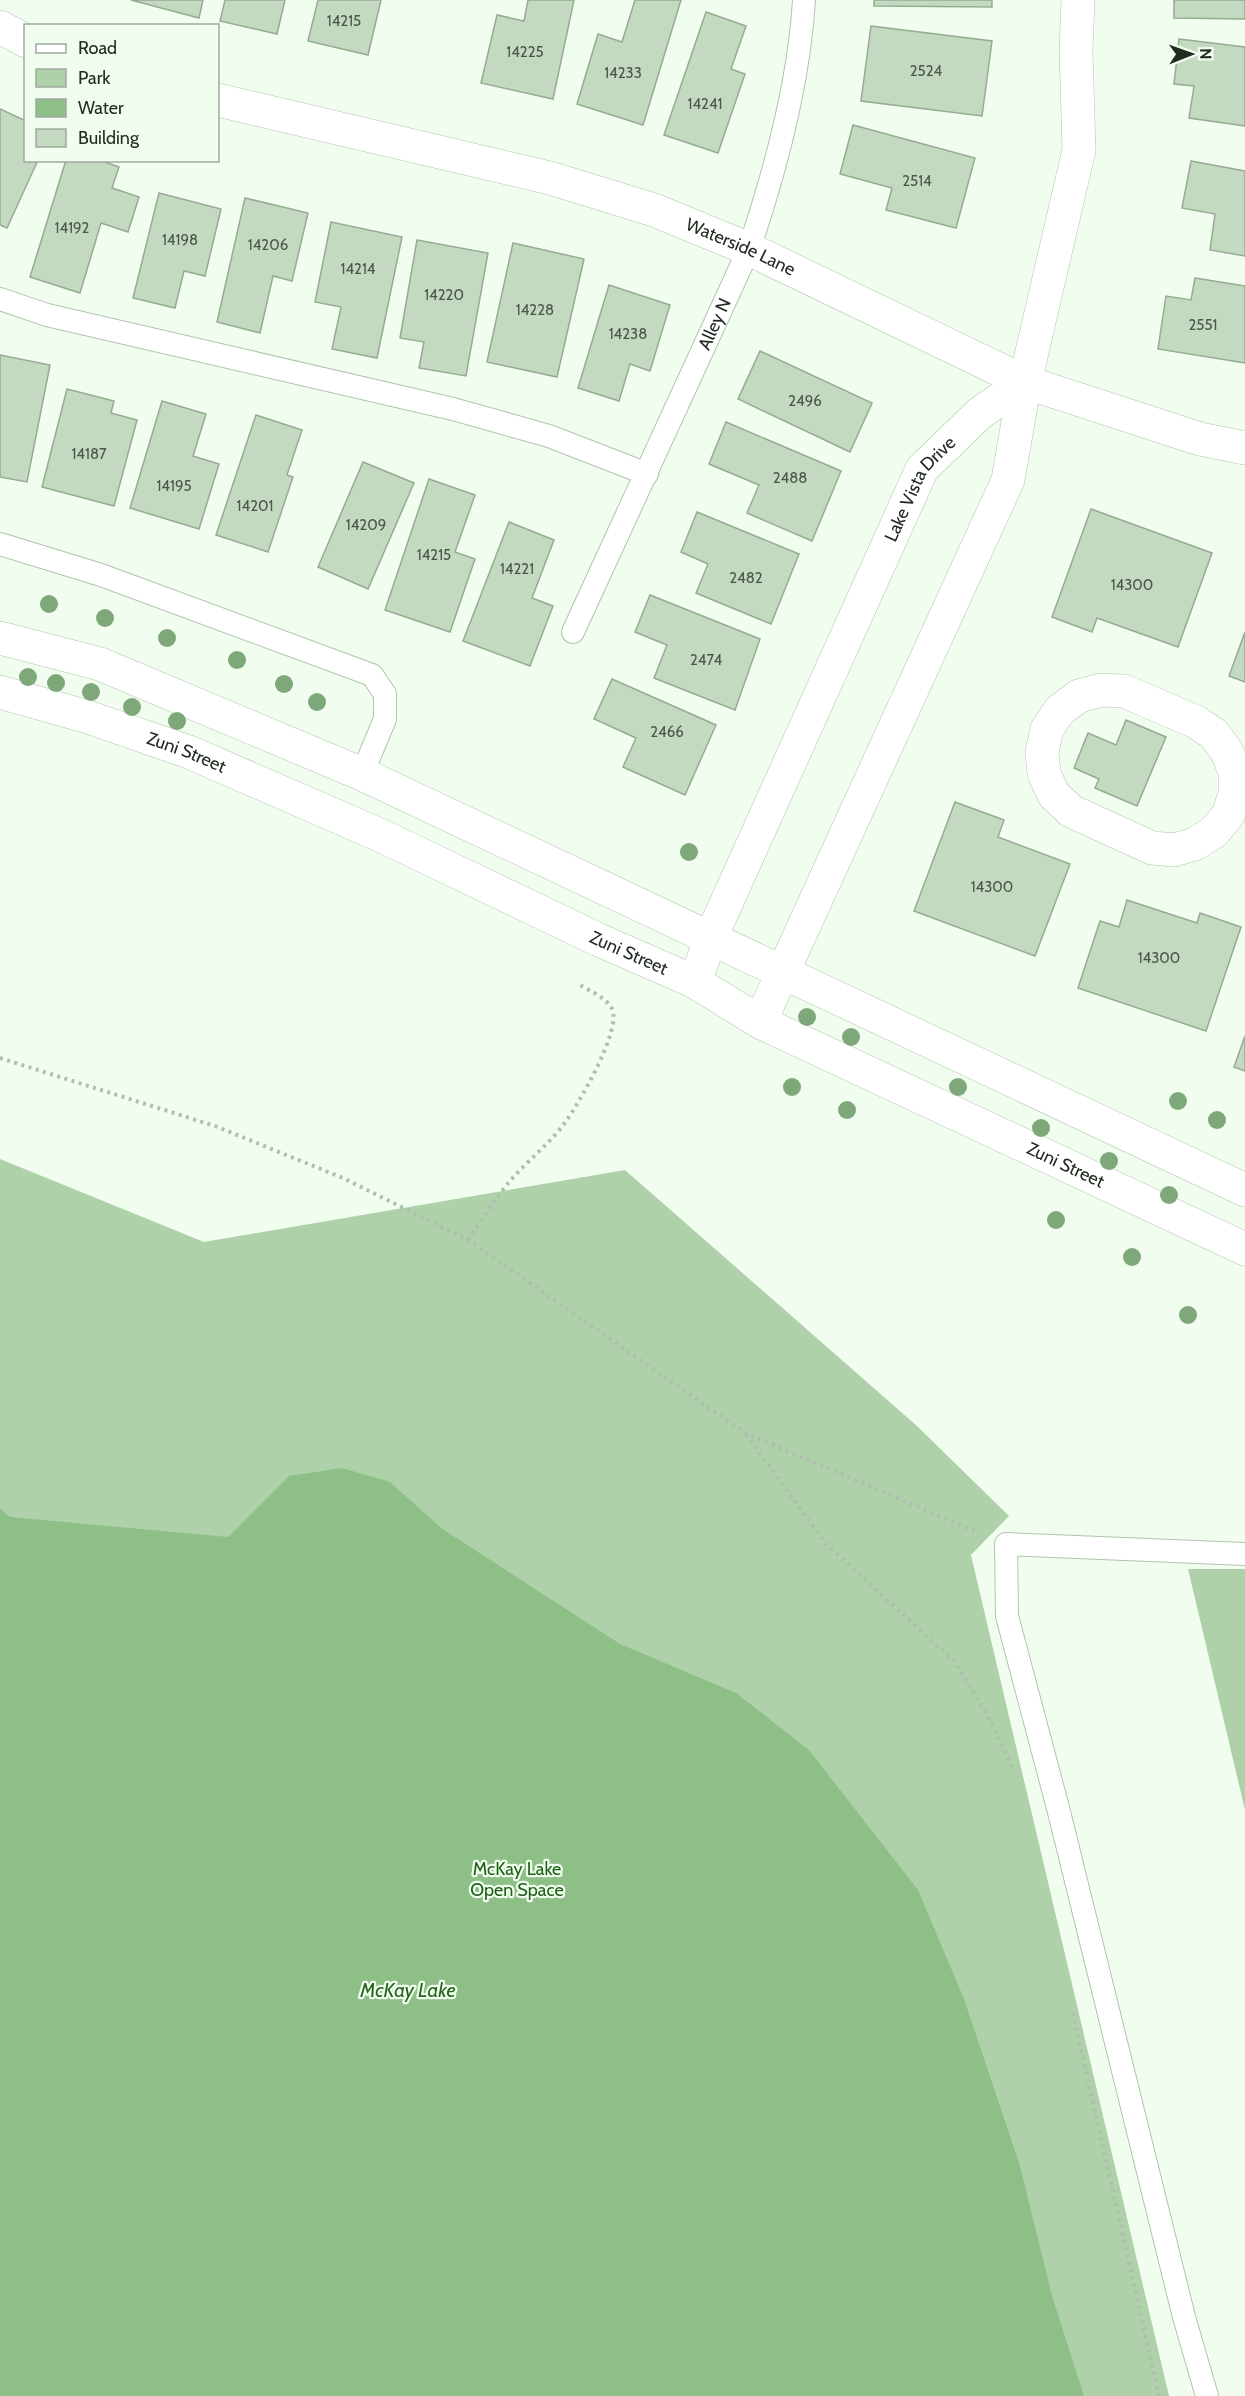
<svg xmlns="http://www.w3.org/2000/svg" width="1245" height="2396" viewBox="0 0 1245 2396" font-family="Cabin,sans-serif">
  <rect width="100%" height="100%" fill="#f1feef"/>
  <g fill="#aed1aa">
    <path d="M0 1159 204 1242 625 1170 917 1426 1009 1516 971 1555 1169 2396H0Z"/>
    <path d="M1188 1569H1245V1810Z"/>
  </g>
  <path fill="#8dbf87" d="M342 1468 390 1482 441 1528 620 1644 736 1693 809 1750 918 1890 964 1999 1020 2166 1052 2296 1084 2396H0V1509L10 1517 228 1537 289 1476Z"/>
  <g fill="#c4dac0" stroke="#95ab92" stroke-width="1.5">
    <path d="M131 0H203L199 18Z"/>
    <path d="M225 0H285L277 34 220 21Z"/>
    <path d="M318 0H381L368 55 308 41Z"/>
    <path d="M528 0H574L553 99 481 83 497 15 524 21Z"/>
    <path d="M635 0H681L643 125 577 104 598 34 622 42Z"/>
    <path d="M874 0H992V7L874 6Z"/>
    <path d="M1174 0H1245V19L1174 18Z"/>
    <path d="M706 12 746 26 731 69 745 74 718 153 664 135Z"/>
    <path d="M871 26 992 41 982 116 861 101Z"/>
    <path d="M1179 39 1245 47V126L1189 118 1194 86 1174 84Z"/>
    <path d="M0 109 26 121V160H38L7 228 0 225Z"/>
    <path d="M853 125 975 158 956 228 886 210 892 188 840 174Z"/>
    <path d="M66 160H99L119 167 112 188 139 197 128 232 101 223 80 293 30 277Z"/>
    <path d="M1191 161 1245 171V256L1210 250 1215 214 1182 208Z"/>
    <path d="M159 193 221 209 205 276 184 271 175 308 133 298Z"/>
    <path d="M245 198 308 213 292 281 273 276 260 333 217 322Z"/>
    <path d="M331 222 402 237 377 358 332 349 341 307 315 302Z"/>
    <path d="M417 240 488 253 466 376 419 368 424 342 400 338Z"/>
    <path d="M513 243 584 259 557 377 487 362Z"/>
    <path d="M1195 278 1245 286V363L1158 349 1166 296 1191 300Z"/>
    <path d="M609 285 670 305 650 371 630 364 619 401 578 388Z"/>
    <path d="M760 351 872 403 850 452 738 399Z"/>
    <path d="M0 355 50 365 27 482 0 477Z"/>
    <path d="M67 389 114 401 111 413 137 420 114 506 42 487Z"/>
    <path d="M162 401 206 414 193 456 219 464 199 529 130 508Z"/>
    <path d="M256 415 302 430 287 475 293 477 268 552 216 535Z"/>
    <path d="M726 422 841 471 812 541 747 513 759 485 709 464Z"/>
    <path d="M363 462 414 483 368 589 318 567Z"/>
    <path d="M429 479 475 495 455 552 475 559 450 632 385 610Z"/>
    <path d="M1091 509 1212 553 1178 647 1097 618 1092 632 1052 617Z"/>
    <path d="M697 512 799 554 771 624 696 593 708 564 681 552Z"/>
    <path d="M509 522 554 540 532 598 553 606 530 666 463 641Z"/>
    <path d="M650 595 760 639 735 710 654 678 667 645 635 632Z"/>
    <path d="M1245 632V682L1229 676Z"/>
    <path d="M612 679 716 725 685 795 623 767 636 738 594 719Z"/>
    <path d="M1126 720 1166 737 1137 806 1095 788 1099 779 1074 768 1088 733 1116 745Z"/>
    <path d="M955 802 1004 820 998 837 1070 864 1035 956 914 911Z"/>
    <path d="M1127 900 1197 923 1200 913 1241 927 1206 1031 1078 988 1100 921 1119 927Z"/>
    <path d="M1245 1036V1071L1234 1067Z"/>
  </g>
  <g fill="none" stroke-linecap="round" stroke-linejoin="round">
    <defs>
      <g id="lane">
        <path d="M0 299 47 315 453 409 549 436 647 474"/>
        <path d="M0 544 101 575 372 675 385 694V719L362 774"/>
        <path id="s1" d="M573 632 749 249C776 169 799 84 804 0"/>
        <path d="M1207 2396 1184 2317 1058 1808 1007 1616 1006 1544 1245 1554"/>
      </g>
      <g id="street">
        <path d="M0 27 26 41"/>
        <path id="s2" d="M218 100 550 178 654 210 749 249 1025 382 1200 439 1245 448"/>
        <path d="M1101 690 1124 691 1196 722 1214 734 1227 752 1235 772V794L1228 815 1214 832 1195 844 1174 850 1152 848 1071 811 1054 795 1044 774 1042 752 1047 729 1060 710 1079 696Z"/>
        <path id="s3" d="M695 982 711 937 922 469 980 413 1025 382"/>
        <path d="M760 1022 1008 480 1025 382 1079 150 1076 51 1078 0"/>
      </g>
      <g id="secondary">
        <path d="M0 638 100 664 362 774 1245 1190"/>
        <path id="s4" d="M0 692 88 717 189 752 382 836 599 940 695 982 760 1022 1245 1249"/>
      </g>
    </defs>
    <use href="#lane" stroke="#afc5ac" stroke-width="24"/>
    <use href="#street" stroke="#afc5ac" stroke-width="34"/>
    <use href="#secondary" stroke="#afc5ac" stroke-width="34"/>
    <g stroke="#b1bdaf" stroke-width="4" stroke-dasharray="3 4.5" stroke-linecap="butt">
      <path d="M0 1058 215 1126 343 1178 468 1240 745 1433 977 1532"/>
      <path d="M468 1240C480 1222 492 1204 505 1187 522 1165 547 1147 564 1124 578 1105 622 1030 612 1009 607 998 590 991 580 985"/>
      <path d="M746 1434 826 1544 954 1661 990 1720 1013 1770"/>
      <path d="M1073 2013 1159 2396"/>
    </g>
    <use href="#lane" stroke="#fff" stroke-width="22"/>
    <use href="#street" stroke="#fff" stroke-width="33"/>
    <use href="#secondary" stroke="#fff" stroke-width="33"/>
  </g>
  <g fill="#7ea879">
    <circle cx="49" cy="604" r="9"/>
    <circle cx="105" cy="618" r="9"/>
    <circle cx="167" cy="638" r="9"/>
    <circle cx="237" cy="660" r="9"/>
    <circle cx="28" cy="677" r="9"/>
    <circle cx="56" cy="683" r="9"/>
    <circle cx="284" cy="684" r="9"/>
    <circle cx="91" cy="692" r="9"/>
    <circle cx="317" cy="702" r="9"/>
    <circle cx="132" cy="707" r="9"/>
    <circle cx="177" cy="721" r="9"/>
    <circle cx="689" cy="852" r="9"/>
    <circle cx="807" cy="1017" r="9"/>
    <circle cx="851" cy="1037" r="9"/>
    <circle cx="792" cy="1087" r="9"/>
    <circle cx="958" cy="1087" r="9"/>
    <circle cx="1178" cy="1101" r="9"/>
    <circle cx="847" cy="1110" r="9"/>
    <circle cx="1217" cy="1120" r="9"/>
    <circle cx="1041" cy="1128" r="9"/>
    <circle cx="1109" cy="1161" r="9"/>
    <circle cx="1169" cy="1195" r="9"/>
    <circle cx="1056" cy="1220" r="9"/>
    <circle cx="1132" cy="1257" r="9"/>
    <circle cx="1188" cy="1315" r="9"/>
  </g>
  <g text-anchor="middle" stroke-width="4.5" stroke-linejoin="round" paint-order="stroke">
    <g font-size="15" fill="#4a5749">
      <text x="344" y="26">14215</text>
      <text x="525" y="57">14225</text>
      <text x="926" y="76">2524</text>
      <text x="623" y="78">14233</text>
      <text x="705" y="109">14241</text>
      <text x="917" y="186">2514</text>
      <text x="72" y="233">14192</text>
      <text x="180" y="245">14198</text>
      <text x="268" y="250">14206</text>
      <text x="358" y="274">14214</text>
      <text x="444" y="300">14220</text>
      <text x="535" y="315">14228</text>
      <text x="1203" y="330">2551</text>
      <text x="628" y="339">14238</text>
      <text x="805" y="406">2496</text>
      <text x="89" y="459">14187</text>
      <text x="790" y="483">2488</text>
      <text x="174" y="491">14195</text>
      <text x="255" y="511">14201</text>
      <text x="366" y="530">14209</text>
      <text x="434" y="560">14215</text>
      <text x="517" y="574">14221</text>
      <text x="746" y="583">2482</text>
      <text x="1132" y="590">14300</text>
      <text x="706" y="665">2474</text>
      <text x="667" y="737">2466</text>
      <text x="992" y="892">14300</text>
      <text x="1159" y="963">14300</text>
    </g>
    <g font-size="18" fill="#222b21" stroke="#f1feef">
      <text dy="6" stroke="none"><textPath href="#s2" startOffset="544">Waterside Lane</textPath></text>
      <text dy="6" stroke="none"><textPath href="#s1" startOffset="339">Alley N</textPath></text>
      <text dy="6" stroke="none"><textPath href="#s3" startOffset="543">Lake Vista Drive</textPath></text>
      <text dy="6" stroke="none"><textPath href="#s4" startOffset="196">Zuni Street</textPath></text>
      <text dy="6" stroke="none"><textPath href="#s4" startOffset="682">Zuni Street</textPath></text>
      <text dy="6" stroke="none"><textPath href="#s4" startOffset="1168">Zuni Street</textPath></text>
    </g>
    <g font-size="18" fill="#1f6118" stroke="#f1feef">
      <text x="517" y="1875">McKay Lake<tspan x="517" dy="21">Open Space</tspan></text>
    </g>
    <g font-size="20" font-style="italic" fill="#23641b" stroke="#f1feef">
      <text x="408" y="1997">McKay Lake</text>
    </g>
  </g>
  <rect x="24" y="24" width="195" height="138" fill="#f1feef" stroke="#9eaa9d" stroke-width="1.5"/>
  <rect x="36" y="44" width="30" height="9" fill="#ffffff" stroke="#9eaa9d" stroke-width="1.5"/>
  <text x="78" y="54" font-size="18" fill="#222b21">Road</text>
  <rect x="36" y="69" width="30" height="18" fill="#aed1aa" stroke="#9eaa9d" stroke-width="1.5"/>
  <text x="78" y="84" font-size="18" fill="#222b21">Park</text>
  <rect x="36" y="99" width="30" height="18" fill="#8dbf87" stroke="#9eaa9d" stroke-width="1.5"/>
  <text x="78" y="114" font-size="18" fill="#222b21">Water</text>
  <rect x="36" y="129" width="30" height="18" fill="#c4dac0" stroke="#9eaa9d" stroke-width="1.5"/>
  <text x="78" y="144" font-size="18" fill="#222b21">Building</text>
  <g transform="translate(1191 54) rotate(89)" stroke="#f1feef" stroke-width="4.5" paint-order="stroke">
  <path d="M0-4.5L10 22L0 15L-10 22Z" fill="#222b21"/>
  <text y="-9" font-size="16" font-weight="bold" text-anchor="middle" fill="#222b21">N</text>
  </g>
</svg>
